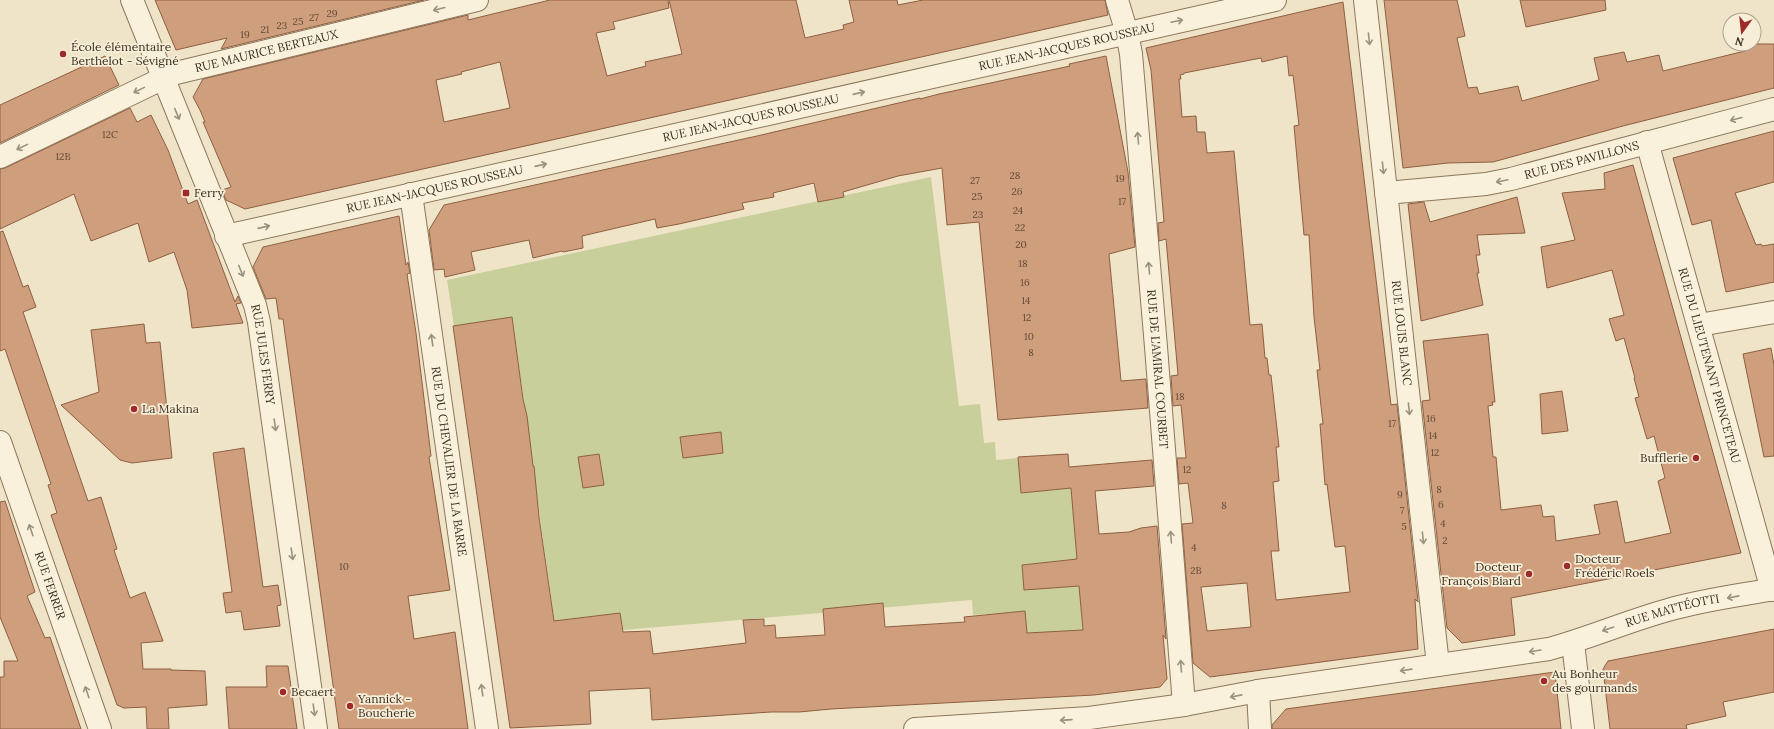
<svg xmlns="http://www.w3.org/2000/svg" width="1774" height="729" viewBox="0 0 1774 729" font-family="Lora,serif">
  <rect width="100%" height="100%" fill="#f0e4c8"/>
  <path fill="#c9cf9b" d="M931 177 959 406 980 404 984 443 995 442 996 460 1018 458 1021 493 1071 488 1077 559 1023 565 1024 586C1044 589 1060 588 1079 583L1085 658 1027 646 1026 623 1005 613 973 615 972 600 623 630 620 613 581 618 556 632 512 317 454 326 447 280Z"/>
  <g fill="#cf9f7d" stroke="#8d5f41" fill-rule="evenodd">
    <path d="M155 0H424L221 49 227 38 176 50Z"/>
    <path d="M550 0H668L669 8 613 22 615 29 596 33 607 76 646 66 645 62 682 54 669 0H796L805 38 844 29 843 25 854 22 849 0H897L898 5 923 0H1105L1108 15 245 209 226 200 222 190 231 187 203 122H205L200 110 193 97 203 79 468 15V20ZM500 62 510 108 444 122 436 80 462 74 461 72Z"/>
    <path d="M1384 0H1457L1465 36 1457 38 1468 88 1477 87 1479 94 1518 86 1522 101 1599 80 1594 58 1624 52 1627 62 1659 55 1663 71 1745 51 1743 44H1774V88L1623 126 1493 162 1448 163 1403 168Z"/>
    <path d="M1520 0H1605L1606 10 1526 27Z"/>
    <path d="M1343 2 1391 405 1397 404 1418 602 1415 599 1418 649 1210 677 1193 663 1182 524 1193 523 1188 483 1179 484 1177 458H1186L1181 405 1173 406 1171 376 1178 375 1166 239 1159 241 1158 223 1164 222 1151 70 1146 48ZM1287 56 1289 76 1293 75 1299 125 1294 126 1304 235H1309L1314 317 1320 370H1317L1323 424H1320L1325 485 1327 484 1335 547 1345 546 1350 592 1276 600 1271 551H1279L1273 482 1279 481 1276 447H1279L1271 375H1269L1267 358H1265L1262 324 1250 325 1234 151 1207 153 1205 132H1197L1196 116 1182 117 1179 79H1181L1180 75 1184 74V73L1261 58 1262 62ZM1247 583 1251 627 1207 631 1201 587Z"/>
    <path d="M105 56 119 85 0 143V105Z"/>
    <path d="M1106 56 1128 172 1135 247 1109 254 1121 381 1146 379 1148 408 998 420 979 222 947 225 942 168 898 176 843 192 844 197 818 202 814 183 773 193 774 197 742 203 744 209 679 224 657 228 655 219 582 236 583 248 563 252 562 251 533 258 529 240 471 252 475 270 445 277 444 269 434 270 429 230 444 205 757 136 920 98V99L939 94 1070 66 1069 64Z"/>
    <path d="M130 108 137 122 151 115 168 150 188 204 197 200 235 302 238 296 241 303 236 304 243 323 192 328 187 290 174 252 149 262 138 223 91 241 74 194 0 229V169L5 168Z"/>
    <path d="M1774 131V182L1735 193 1756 245 1761 244 1762 246 1774 244V282L1726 292 1711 220 1692 225 1673 158Z"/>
    <path d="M1633 165 1741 553 1511 598 1515 635 1462 643 1447 628 1422 401 1430 400 1423 341 1488 334 1495 402H1492L1493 405 1488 406 1493 457H1496L1501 510 1541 505 1543 517 1554 516 1556 541 1600 534 1594 505 1617 501 1625 543 1671 533 1658 481 1665 478 1654 436 1647 439 1635 398 1639 397 1634 378H1635L1624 338 1616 341 1609 319 1624 315 1612 270 1547 288 1541 247 1575 240 1562 193 1605 189 1604 173Z"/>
    <path d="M1517 197 1525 233 1477 235 1480 255H1476L1479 273H1477L1483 305 1421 321 1408 204 1424 202 1430 222Z"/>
    <path d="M399 216 406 265 408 262 410 273 407 274 416 333 431 456 429 457 450 590 408 596 414 639 455 632 468 729H339L283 319H279L276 298 266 299 253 267 263 247Z"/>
    <path d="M3 231 23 287 28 285 36 307 23 312 88 501 101 497 117 549 114 550 130 598 145 592 163 641 141 643 143 669H171V670L205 671 207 705 168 708 169 729H147L146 707 124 708 117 705 51 515 57 513 48 485 51 484 5 349 0 351V232Z"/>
    <path d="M512 317 523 399 527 416 533 466H534L539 517 554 621 620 613 623 632 650 631 653 654 746 643 743 620 764 619V626L775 625 776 638 825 635 823 609 883 603 885 627 965 622 964 617 1025 611 1027 633 1083 630 1079 586 1024 590 1022 565 1077 559 1071 488 1021 493 1018 457 1068 454 1069 467 1152 460 1154 486 1095 491 1099 534 1129 532 1141 528 1157 526 1166 639 1163 635 1167 679 1160 687 1094 695 831 709 799 712H771L652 720 650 688 589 691 591 724 510 728 453 326Z"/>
    <path d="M144 324 146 343 160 342 172 458 132 463 120 460 61 405 99 392 91 330Z"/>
    <path d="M1771 348 1774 365V456L1764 457 1743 354Z"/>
    <path d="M1562 391 1568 431 1542 434 1540 394Z"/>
    <path d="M721 432 723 453 683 458 680 437Z"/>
    <path d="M244 448 263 587 278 585 281 605 277 606 280 626 244 630 241 611 226 613 223 593 232 592 213 453Z"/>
    <path d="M599 454 604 485 583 488 578 457Z"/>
    <path d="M5 501 35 592 27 596 45 638 50 637 81 729H0V677H4V661H18L0 617V502Z"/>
    <path d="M1774 629V692L1723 702 1726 716 1686 725 1687 729H1610L1603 669 1608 661Z"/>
    <path d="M266 666H288L297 729H229L226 687H267Z"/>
    <path d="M1555 672 1561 729H1272V725L1286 709Z"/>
  </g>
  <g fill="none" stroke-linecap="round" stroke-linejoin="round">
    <defs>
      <g id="minor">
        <path id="s1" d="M132 0 255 305 259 322 316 729"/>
        <path id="s2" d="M1117 0 1127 33 1131 54 1156 347 1184 705"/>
        <path id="s3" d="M1365 0 1438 665"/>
        <path id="s4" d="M1647 142 1772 590"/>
        <path id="s5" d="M0 157 172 74 477 0"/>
        <path id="s6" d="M1386 193 1486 184 1511 179 1774 109"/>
        <path id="s7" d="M411 194 487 729"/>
        <path id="s8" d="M226 236 1275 0"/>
        <path d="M1699 325 1774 312"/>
        <path id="s9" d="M0 442 100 729"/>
        <path d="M1573 643 1583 729"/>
        <path d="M1258 691 1260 729"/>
      </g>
      <g id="tertiary">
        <path id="s10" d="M915 729 1089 718 1184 705 1258 691 1549 649C1589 638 1628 621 1668 610 1701 600 1741 595 1774 589"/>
      </g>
    </defs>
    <use href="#minor" stroke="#8d765c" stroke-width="24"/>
    <use href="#tertiary" stroke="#8d765c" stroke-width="24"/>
    <use href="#minor" stroke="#faf1dc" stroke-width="22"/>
    <use href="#tertiary" stroke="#faf1dc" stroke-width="22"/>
  </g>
  <defs><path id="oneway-shaft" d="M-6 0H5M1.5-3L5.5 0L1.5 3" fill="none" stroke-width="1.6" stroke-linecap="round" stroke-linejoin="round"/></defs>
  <g stroke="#9c907e">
    <use href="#oneway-shaft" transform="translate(439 9) rotate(166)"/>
    <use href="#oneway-shaft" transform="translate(1177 21) rotate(-12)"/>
    <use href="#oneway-shaft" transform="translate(1369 39) rotate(84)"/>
    <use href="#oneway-shaft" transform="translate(139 90) rotate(154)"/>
    <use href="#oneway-shaft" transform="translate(859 93) rotate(-13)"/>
    <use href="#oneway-shaft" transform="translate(177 114) rotate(68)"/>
    <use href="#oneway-shaft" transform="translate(1736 119) rotate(165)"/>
    <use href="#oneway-shaft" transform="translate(1138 138) rotate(-95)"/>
    <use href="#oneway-shaft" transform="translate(22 147) rotate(154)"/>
    <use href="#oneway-shaft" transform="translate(541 165) rotate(-13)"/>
    <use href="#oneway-shaft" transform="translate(1383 168) rotate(84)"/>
    <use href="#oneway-shaft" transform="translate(1502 181) rotate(168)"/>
    <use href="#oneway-shaft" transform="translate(264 227) rotate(-13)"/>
    <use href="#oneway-shaft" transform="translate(1149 268) rotate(-95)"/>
    <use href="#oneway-shaft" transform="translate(241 271) rotate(68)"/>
    <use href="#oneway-shaft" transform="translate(432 340) rotate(-98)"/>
    <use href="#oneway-shaft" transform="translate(1409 409) rotate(84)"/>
    <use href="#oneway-shaft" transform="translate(275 425) rotate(82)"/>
    <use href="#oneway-shaft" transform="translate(31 530) rotate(-109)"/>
    <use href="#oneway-shaft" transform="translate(1171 537) rotate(-94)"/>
    <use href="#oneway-shaft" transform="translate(1423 538) rotate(84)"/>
    <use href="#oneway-shaft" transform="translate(292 554) rotate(82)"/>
    <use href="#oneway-shaft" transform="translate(1733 597) rotate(169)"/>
    <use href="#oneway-shaft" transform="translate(1608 629) rotate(161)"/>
    <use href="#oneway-shaft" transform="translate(1535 651) rotate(171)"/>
    <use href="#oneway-shaft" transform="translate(1181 666) rotate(-94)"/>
    <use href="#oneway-shaft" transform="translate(1406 670) rotate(172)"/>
    <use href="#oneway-shaft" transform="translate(482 690) rotate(-98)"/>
    <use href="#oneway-shaft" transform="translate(87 692) rotate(-109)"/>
    <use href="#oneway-shaft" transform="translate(1236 696) rotate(169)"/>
    <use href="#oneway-shaft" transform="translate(314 710) rotate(82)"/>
    <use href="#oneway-shaft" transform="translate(1066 720) rotate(176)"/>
  </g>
  <g fill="#9e2a2b" stroke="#f7eed8" stroke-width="1.5">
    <circle cx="63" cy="54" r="4"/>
    <rect x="182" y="189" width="8" height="8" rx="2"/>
    <circle cx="134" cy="409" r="4"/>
    <circle cx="1696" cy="458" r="4"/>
    <circle cx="1567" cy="566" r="4"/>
    <circle cx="1529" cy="574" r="4"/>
    <circle cx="1544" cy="681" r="4"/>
    <circle cx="283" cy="692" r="4"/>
    <circle cx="350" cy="706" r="4"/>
  </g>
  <g text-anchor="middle" stroke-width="3.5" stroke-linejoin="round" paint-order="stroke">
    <g font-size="10" fill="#624a37">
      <text x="332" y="17">29</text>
      <text x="314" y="21">27</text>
      <text x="298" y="25">25</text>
      <text x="282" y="29">23</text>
      <text x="265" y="33">21</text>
      <text x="245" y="38">19</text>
      <text x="110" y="138">12C</text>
      <text x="63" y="160">12B</text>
      <text x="1015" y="179">28</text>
      <text x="1120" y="182">19</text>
      <text x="975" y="184">27</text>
      <text x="1017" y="195">26</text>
      <text x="977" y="200">25</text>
      <text x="1122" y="205">17</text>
      <text x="1018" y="214">24</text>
      <text x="978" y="218">23</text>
      <text x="1020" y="231">22</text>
      <text x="1021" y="248">20</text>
      <text x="1023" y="267">18</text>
      <text x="1025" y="286">16</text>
      <text x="1026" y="304">14</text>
      <text x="1027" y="321">12</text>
      <text x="1029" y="340">10</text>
      <text x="1031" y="356">8</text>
      <text x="1180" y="400">18</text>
      <text x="1431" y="422">16</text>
      <text x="1392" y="427">17</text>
      <text x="1433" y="439">14</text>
      <text x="1435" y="456">12</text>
      <text x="1187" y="473">12</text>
      <text x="1439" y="493">8</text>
      <text x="1400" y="498">9</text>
      <text x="1441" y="508">6</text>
      <text x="1224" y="509">8</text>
      <text x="1402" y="514">7</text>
      <text x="1443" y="527">4</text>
      <text x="1404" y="530">5</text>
      <text x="1445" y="544">2</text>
      <text x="1194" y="551">4</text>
      <text x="344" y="570">10</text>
      <text x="1196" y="574">2B</text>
    </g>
    <g font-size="12" fill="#3d2e20" stroke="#f7eed8">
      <text dy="4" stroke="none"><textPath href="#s8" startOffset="862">RUE JEAN-JACQUES ROUSSEAU</textPath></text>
      <text dy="4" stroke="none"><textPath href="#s5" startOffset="288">RUE MAURICE BERTEAUX</textPath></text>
      <text dy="4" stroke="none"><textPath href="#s8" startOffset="538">RUE JEAN-JACQUES ROUSSEAU</textPath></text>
      <text dy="4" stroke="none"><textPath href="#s6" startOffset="199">RUE DES PAVILLONS</textPath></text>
      <text dy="4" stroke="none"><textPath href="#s8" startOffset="214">RUE JEAN-JACQUES ROUSSEAU</textPath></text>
      <text dy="4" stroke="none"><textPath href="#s3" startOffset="335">RUE LOUIS BLANC</textPath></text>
      <text dy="4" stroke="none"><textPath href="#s1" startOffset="379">RUE JULES FERRY</textPath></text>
      <text dy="4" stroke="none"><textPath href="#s4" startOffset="232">RUE DU LIEUTENANT PRINCETEAU</textPath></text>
      <text dy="4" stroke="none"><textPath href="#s2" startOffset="372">RUE DE L'AMIRAL COURBET</textPath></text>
      <text dy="4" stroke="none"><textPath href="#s7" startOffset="270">RUE DU CHEVALIER DE LA BARRE</textPath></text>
      <text dy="4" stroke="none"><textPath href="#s9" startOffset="152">RUE FERRER</textPath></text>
      <text dy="4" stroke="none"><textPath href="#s10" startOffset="769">RUE MATTÉOTTI</textPath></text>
    </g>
    <g font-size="12" fill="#3d2e20" stroke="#f7eed8" text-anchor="start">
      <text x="71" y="51">École élémentaire<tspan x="71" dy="14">Berthelot - Sévigné</tspan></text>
      <text x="194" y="197">Ferry</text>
      <text x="142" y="413">La Makina</text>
      <text x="1688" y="462" text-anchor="end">Bufflerie</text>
      <text x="1575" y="563">Docteur<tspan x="1575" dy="14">Frédéric Roels</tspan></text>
      <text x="1521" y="571" text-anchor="end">Docteur<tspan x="1521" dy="14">François Biard</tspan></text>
      <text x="1552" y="678">Au Bonheur<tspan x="1552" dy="14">des gourmands</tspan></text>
      <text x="291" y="696">Becaert</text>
      <text x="358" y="703">Yannick -<tspan x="358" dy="14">Boucherie</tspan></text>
    </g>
  </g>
  <g transform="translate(1742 32) rotate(195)"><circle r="19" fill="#f7eed8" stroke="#ada18e"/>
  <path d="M0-3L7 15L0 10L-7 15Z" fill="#9e2a2b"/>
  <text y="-6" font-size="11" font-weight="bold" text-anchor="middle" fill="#3d2e20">N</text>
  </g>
</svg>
